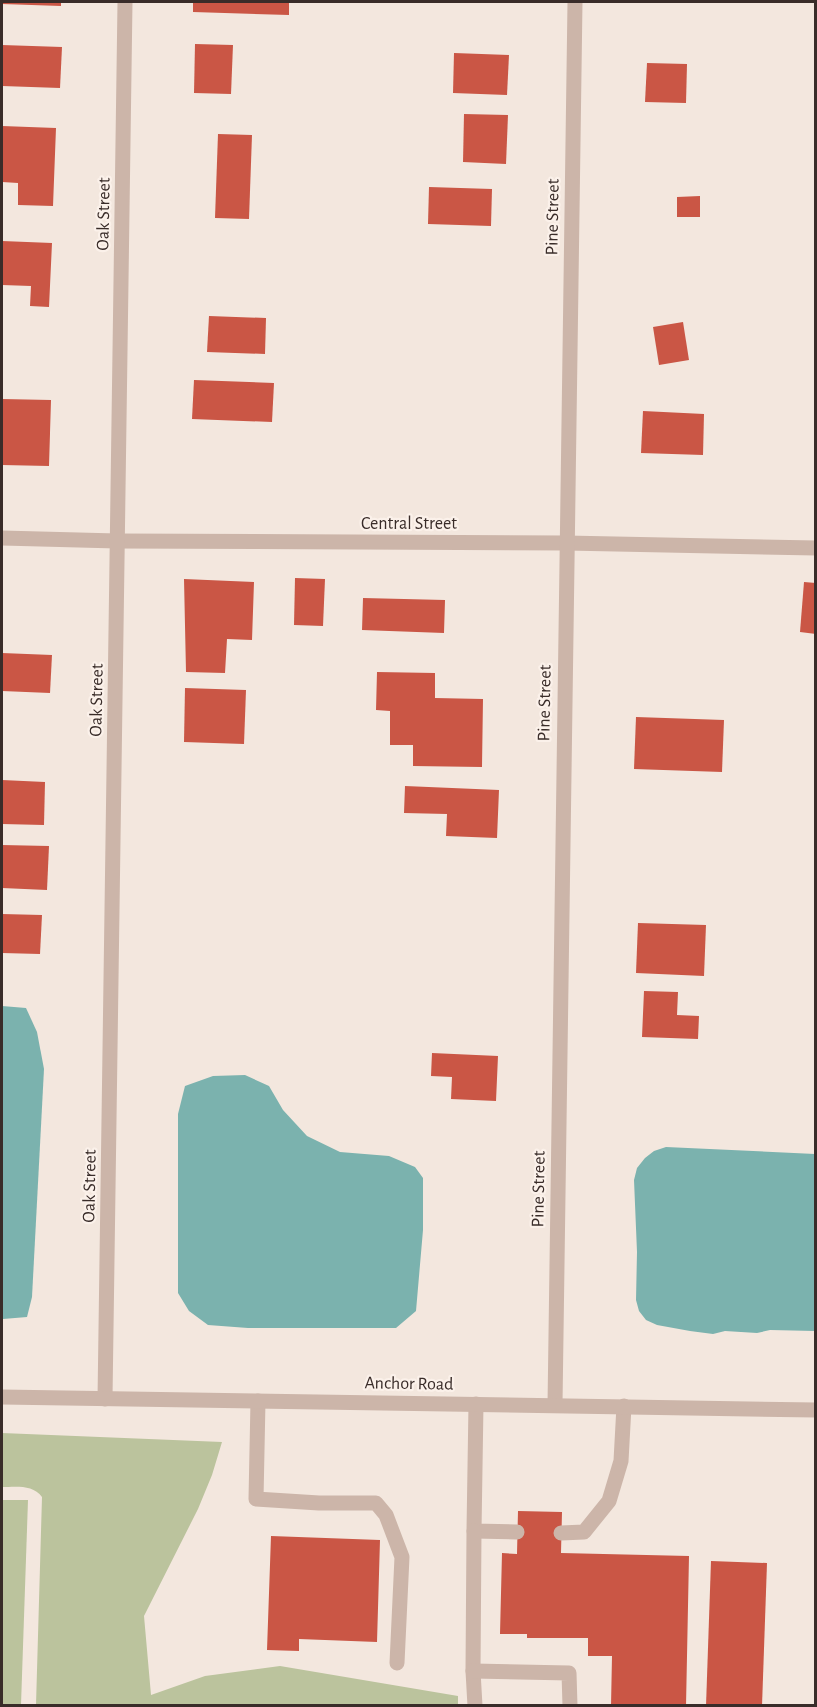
<svg xmlns="http://www.w3.org/2000/svg" width="817" height="1707" viewBox="0 0 817 1707" font-family="'Alegreya Sans',sans-serif">
  <rect width="100%" height="100%" fill="#f3e7de"/>
  <g fill="#bbc39d">
    <path d="M2 1433 222 1442 212 1475 198 1509 144 1616 151 1695 205 1676 280 1666 458 1696V1705H36L42 1497C33 1484 15 1487 2 1487Z"/>
    <path d="M2 1500H28L21 1705H2Z"/>
  </g>
  <g fill="#7bb2ae">
    <path d="M2 1006 26 1008 37 1032 44 1069 32 1297 27 1317 3 1319H2Z"/>
    <path d="M245 1075 269 1086 283 1110 307 1136 340 1152 389 1156 415 1167 423 1178V1230L416 1311 396 1328H248L208 1325 189 1311 178 1293V1114L185 1086 213 1076Z"/>
    <path d="M666 1147 815 1154V1331L770 1330 757 1333 725 1331 713 1334 690 1331 657 1325 646 1320 639 1311 636 1300 637 1252 634 1180 637 1168 645 1158 654 1151Z"/>
  </g>
  <g fill="#ca5645">
    <path d="M2 2H61V6L2 4Z"/>
    <path d="M193 2H289V15L193 12Z"/>
    <path d="M195 44 233 45 231 94 194 93Z"/>
    <path d="M2 45 62 47 60 88 2 86Z"/>
    <path d="M454 53 509 55 507 95 453 93Z"/>
    <path d="M647 63 687 64 686 103 645 102Z"/>
    <path d="M464 114 508 115 506 164 463 162Z"/>
    <path d="M2 126 56 128 53 206 18 205V183L2 182Z"/>
    <path d="M218 134 252 135 249 219 215 218Z"/>
    <path d="M429 187 492 189 491 226 428 224Z"/>
    <path d="M700 196V217H677V197Z"/>
    <path d="M2 241 52 243 49 307 30 306 31 286 2 285Z"/>
    <path d="M209 316 266 318 265 354 207 352Z"/>
    <path d="M683 322 689 360 659 365 653 327Z"/>
    <path d="M194 380 274 383 272 422 192 419Z"/>
    <path d="M2 399 51 400 49 466 2 465Z"/>
    <path d="M643 411 704 414 703 455 641 453Z"/>
    <path d="M295 578 325 579 323 626 294 625Z"/>
    <path d="M184 579 254 582 252 640 227 639 225 673 186 672Z"/>
    <path d="M804 582 816 583V634L800 632Z"/>
    <path d="M363 598 445 600 444 633 362 630Z"/>
    <path d="M2 653 52 655 50 693 2 691Z"/>
    <path d="M377 672 435 673V698L483 699 482 767 413 766V745H390V711L376 710Z"/>
    <path d="M185 688 246 690 244 744 184 742Z"/>
    <path d="M636 717 724 720 722 772 634 769Z"/>
    <path d="M2 780 45 782 44 825 2 824Z"/>
    <path d="M405 786 499 790 497 838 446 836 447 814 404 813Z"/>
    <path d="M2 845 49 846 47 890 2 888Z"/>
    <path d="M2 914 42 915 40 954 2 953Z"/>
    <path d="M638 923 706 925 704 976 636 973Z"/>
    <path d="M644 991 678 992 677 1015 699 1016 698 1039 642 1037Z"/>
    <path d="M432 1053 498 1056 496 1101 451 1099 452 1077 431 1076Z"/>
    <path d="M518 1511 562 1512 561 1553 689 1556 686 1706H611L612 1656H588V1638H527V1634H500L502 1553 517 1554Z"/>
    <path d="M271 1536 380 1540 377 1642 299 1639V1651L267 1650Z"/>
    <path d="M711 1561 767 1563 762 1706H706Z"/>
  </g>
  <g fill="none" stroke-linecap="round" stroke-linejoin="round">
    <g stroke="#ccb5a9" stroke-width="15">
      <path d="M258 1401 256 1499 319 1503H376L386 1515 402 1557 397 1663"/>
      <path d="M476 1404 474 1531 517 1532"/>
      <path d="M474 1531 473 1671 475 1706"/>
      <path d="M561 1533 584 1532 609 1501 621 1461 624 1406"/>
      <path d="M473 1671 569 1673 570 1706"/>
    </g>
    <g stroke="#ccb5a9" stroke-width="15">
      <path d="M2 538 117 541 566 543 816 548"/>
      <path d="M105 1399 125 2"/>
      <path d="M555 1405 575 2"/>
    </g>
    <path stroke="#ccb5a9" stroke-width="15" d="M2 1397 816 1410"/>
  </g>
  <g text-anchor="middle" stroke-width="4.5" stroke-linejoin="round" paint-order="stroke">
    <g font-size="18" fill="#392c29" stroke="#fbf1ea">
      <text transform="translate(103 214) rotate(-89)" y="6">Oak Street</text>
      <text transform="translate(552 217) rotate(-89)" y="6">Pine Street</text>
      <text x="409" y="529">Central Street</text>
      <text transform="translate(96 700) rotate(-89)" y="6">Oak Street</text>
      <text transform="translate(544 703) rotate(-89)" y="6">Pine Street</text>
      <text transform="translate(89 1186) rotate(-89)" y="6">Oak Street</text>
      <text transform="translate(538 1189) rotate(-89)" y="6">Pine Street</text>
      <text transform="translate(409 1383) rotate(1)" y="6">Anchor Road</text>
    </g>
  </g>
  <rect width="817" height="1707" fill="none" stroke="#392c29" stroke-width="6"/>
</svg>
